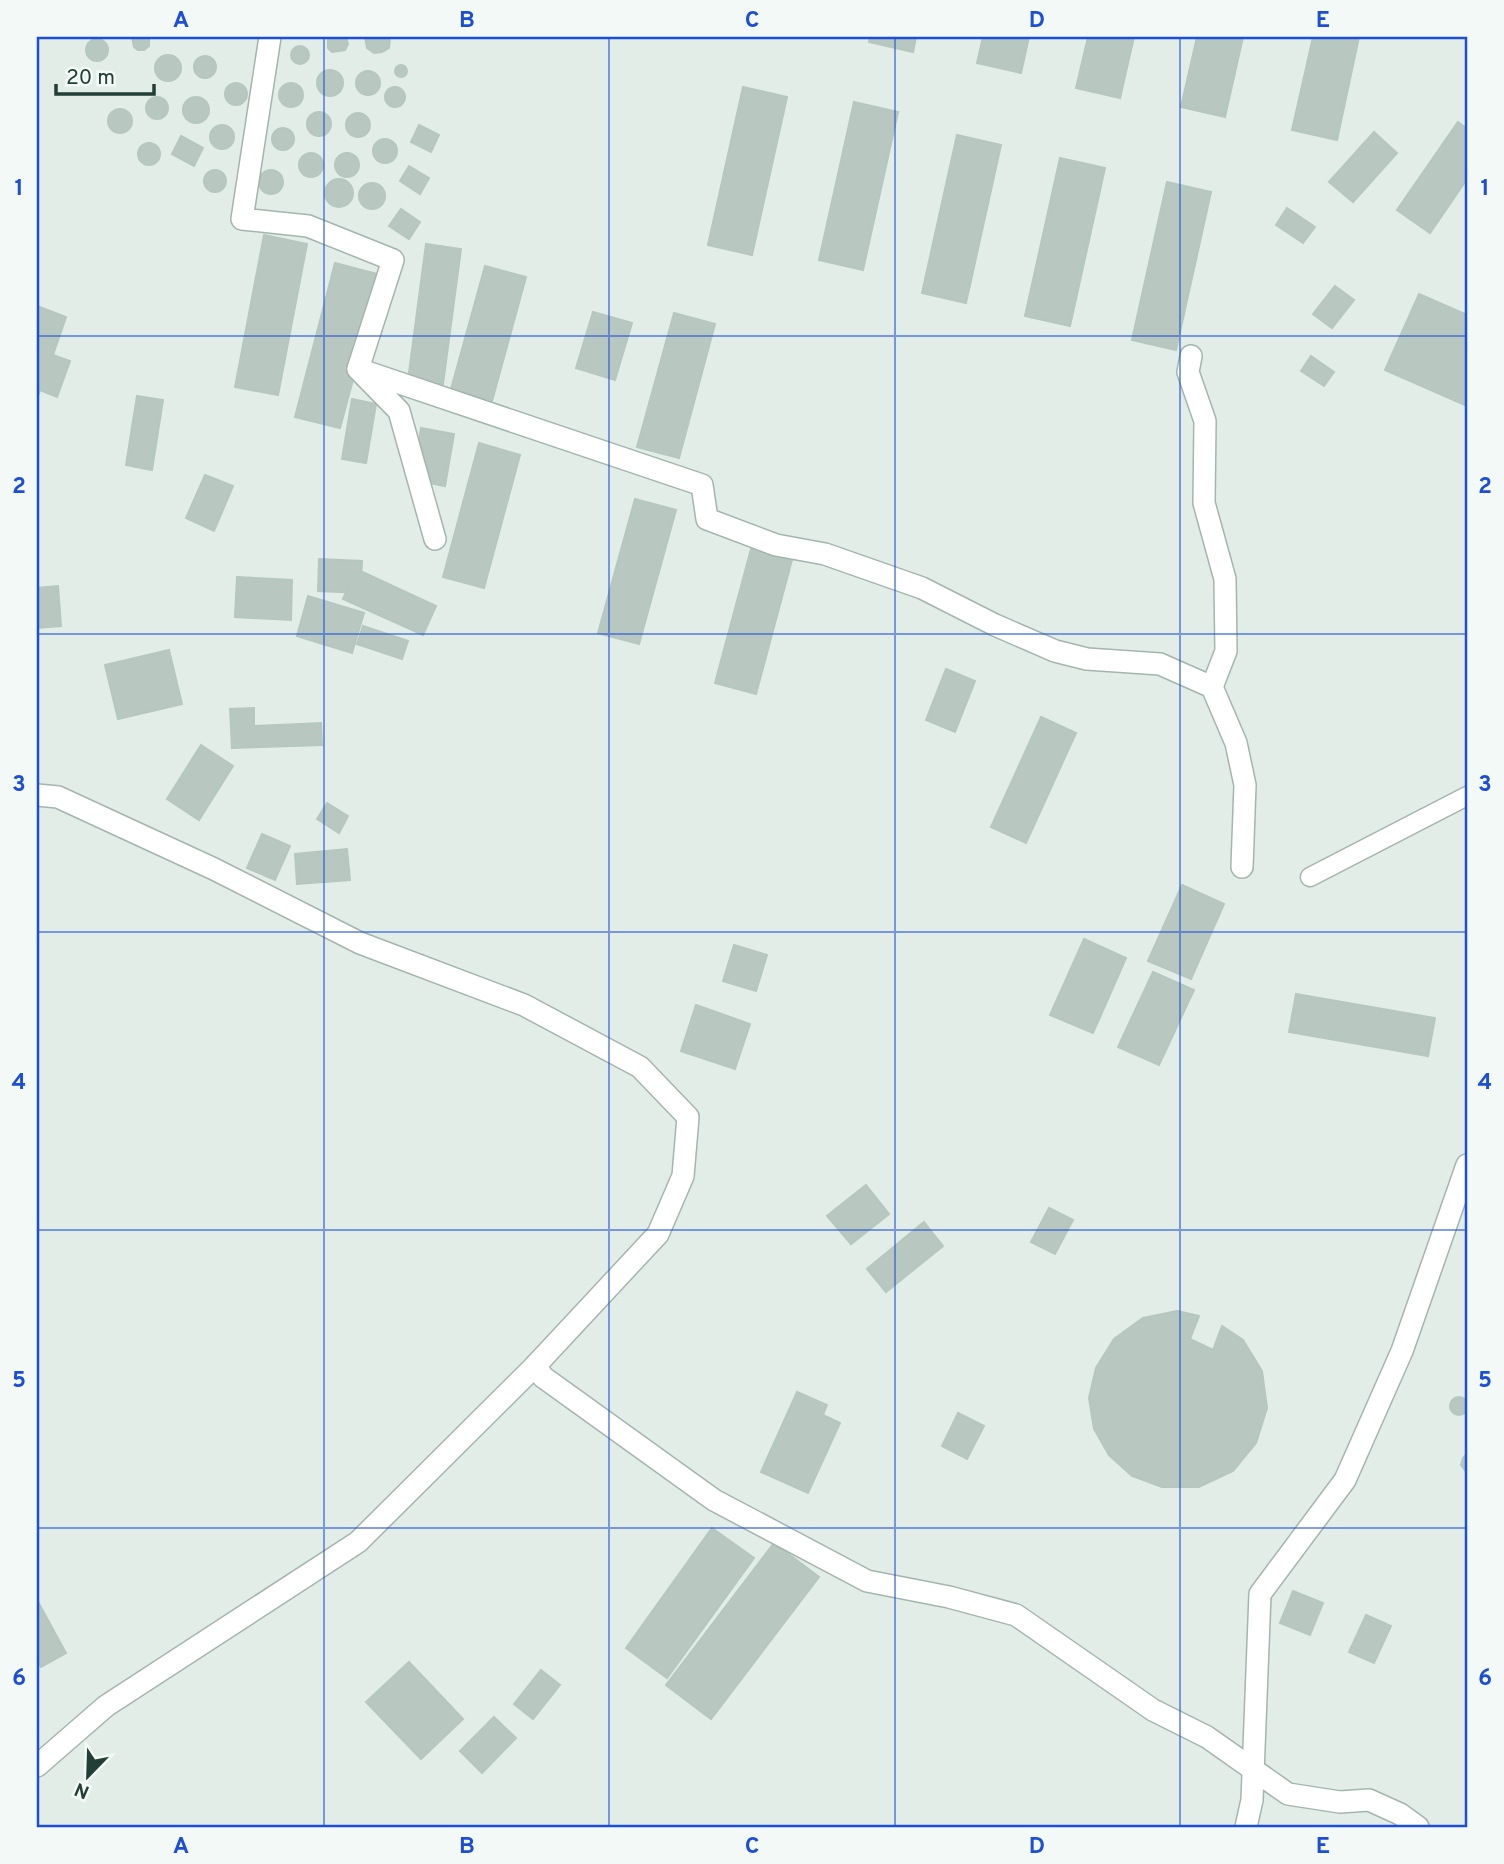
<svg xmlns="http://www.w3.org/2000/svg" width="1504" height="1864" viewBox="0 0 1504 1864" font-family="Overpass,sans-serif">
  <rect width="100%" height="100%" fill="#e2ede8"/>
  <g fill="#b8c8c1" stroke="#b5c7bf" stroke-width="2">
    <path d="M132 37H149V46L144 50H138L134 47Z"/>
    <path d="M328 37H346L348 44 345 50 332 52 328 48Z"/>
    <path d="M365 37H390L389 48 382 52 374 53 367 48Z"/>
    <path d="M870 37H916L913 52 869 42Z"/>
    <path d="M983 37H1029L1021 73 977 63Z"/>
    <path d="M1088 37H1134L1120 98 1076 88Z"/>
    <path d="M1197 37H1243L1225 117 1181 107Z"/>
    <path d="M1313 37H1359L1337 140 1292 130Z"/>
    <circle cx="97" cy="50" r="11"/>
    <circle cx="300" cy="55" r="9"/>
    <circle cx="168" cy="68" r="13"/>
    <circle cx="205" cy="67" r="11"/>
    <circle cx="401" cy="71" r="6"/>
    <circle cx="330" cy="83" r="13"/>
    <circle cx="368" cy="83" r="12"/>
    <circle cx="291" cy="95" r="12"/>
    <circle cx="236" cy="94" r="11"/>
    <circle cx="395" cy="97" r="10"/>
    <path d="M743 87 787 97 752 255 708 245Z"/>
    <circle cx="157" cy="108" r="11"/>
    <circle cx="196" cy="110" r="13"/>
    <path d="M854 102 898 112 863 270 819 260Z"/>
    <circle cx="120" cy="121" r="12"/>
    <circle cx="319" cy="124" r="12"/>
    <circle cx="358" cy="125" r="12"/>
    <path d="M1458 122 1467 129V179L1430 233 1397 210Z"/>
    <circle cx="222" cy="137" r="12"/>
    <path d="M419 125 439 135 431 152 411 142Z"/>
    <circle cx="283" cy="139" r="11"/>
    <path d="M1374 132 1397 153 1353 202 1329 182Z"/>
    <path d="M957 135 1001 145 966 303 922 293Z"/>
    <path d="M181 136 203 148 194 166 172 154Z"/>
    <circle cx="385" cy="151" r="12"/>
    <circle cx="149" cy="154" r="11"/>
    <circle cx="311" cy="165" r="12"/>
    <circle cx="347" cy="165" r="12"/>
    <path d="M1060 158 1105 168 1070 326 1025 316Z"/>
    <path d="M409 166 429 178 420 194 400 181Z"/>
    <circle cx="215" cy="181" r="11"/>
    <circle cx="271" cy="182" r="12"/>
    <circle cx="339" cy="193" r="14"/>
    <path d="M1167 182 1211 192 1176 350 1132 340Z"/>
    <circle cx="372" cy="196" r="13"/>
    <path d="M1287 208 1315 227 1303 243 1276 225Z"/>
    <path d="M401 209 420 222 409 239 389 226Z"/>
    <path d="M264 235 307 244 278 395 235 387Z"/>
    <path d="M426 244 461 249 443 384 408 380Z"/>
    <path d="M335 263 381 275 340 428 295 417Z"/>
    <path d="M485 266 526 277 489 412 448 400Z"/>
    <path d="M1335 286 1354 300 1332 328 1313 314Z"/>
    <path d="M1419 294 1467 315V406L1385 370Z"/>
    <path d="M37 306 66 317 53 355 70 361 57 397 40 390 37 399Z"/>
    <path d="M593 312 632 323 615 380 576 368Z"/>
    <path d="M674 313 715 324 679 458 637 447Z"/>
    <path d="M1311 356 1334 372 1324 386 1301 371Z"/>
    <path d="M137 396 163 400 152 470 126 465Z"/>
    <path d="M352 399 376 404 366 463 342 459Z"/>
    <path d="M421 428 454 434 445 486 413 480Z"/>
    <path d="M479 443 520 455 484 588 443 577Z"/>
    <path d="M205 475 233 486 214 531 186 518Z"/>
    <path d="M635 499 676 510 639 644 598 633Z"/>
    <path d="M751 549 792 560 756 694 715 683Z"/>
    <path d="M319 559 362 561 360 593 318 591Z"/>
    <path d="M356 569 436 606 423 635 343 599Z"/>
    <path d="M237 577 292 580 291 620 235 617Z"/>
    <path d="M58 586 61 626 37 628V588Z"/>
    <path d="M308 596 364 613 352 653 297 636Z"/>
    <path d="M363 626 408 641 402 659 357 644Z"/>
    <path d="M169 650 182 704 118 719 105 665Z"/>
    <path d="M946 669 975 681 955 732 926 720Z"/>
    <path d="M254 708V726L321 723 322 745 232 748 230 709Z"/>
    <path d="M1041 717 1076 733 1026 843 991 827Z"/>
    <path d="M201 745 233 766 199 820 167 799Z"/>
    <path d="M327 803 348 816 339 833 317 819Z"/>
    <path d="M262 834 290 846 275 880 247 868Z"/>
    <path d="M347 849 350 880 297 884 295 854Z"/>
    <path d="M1182 885 1224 904 1191 979 1148 961Z"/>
    <path d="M1084 939 1126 958 1093 1033 1050 1015Z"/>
    <path d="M734 945 767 955 756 991 723 981Z"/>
    <path d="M1153 972 1194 990 1159 1065 1118 1047Z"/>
    <path d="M1296 994 1435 1018 1428 1056 1289 1032Z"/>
    <path d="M696 1005 750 1024 735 1069 681 1051Z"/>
    <path d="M866 1185 889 1214 851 1244 827 1216Z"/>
    <path d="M1049 1208 1073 1220 1055 1254 1031 1242Z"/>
    <path d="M924 1222 943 1246 886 1292 867 1269Z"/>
    <path d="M1177 1311 1199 1316 1190 1339 1213 1350 1222 1326 1243 1340 1262 1371 1267 1408 1256 1443 1233 1471 1199 1487H1162L1132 1476 1109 1455 1094 1429 1089 1398 1096 1368 1114 1339 1143 1318Z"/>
    <path d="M797 1392 827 1405 823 1415 840 1423 808 1493 761 1472Z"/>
    <circle cx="1459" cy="1406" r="9"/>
    <path d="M958 1413 984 1426 967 1459 942 1446Z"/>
    <path d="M1467 1454V1473L1461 1465 1463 1458Z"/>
    <path d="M712 1528 754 1558 667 1678 626 1648Z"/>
    <path d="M774 1543 819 1577 711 1719 666 1685Z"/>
    <path d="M1293 1591 1323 1603 1310 1635 1280 1623Z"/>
    <path d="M37 1600 66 1653 41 1667 37 1660Z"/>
    <path d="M1366 1615 1391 1626 1374 1663 1349 1652Z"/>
    <path d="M409 1662 463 1719 421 1759 366 1702Z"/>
    <path d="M541 1670 560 1685 533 1719 514 1704Z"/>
    <path d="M494 1717 516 1738 482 1773 460 1751Z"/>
  </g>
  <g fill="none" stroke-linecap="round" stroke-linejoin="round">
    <defs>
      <path id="lane" d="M1310 877 1467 796"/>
      <g id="street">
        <path d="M270 37 242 219 308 226 393 260 358 369"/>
        <path d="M1191 356 1188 372 1205 421 1204 503 1225 579 1226 651 1212 687"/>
        <path d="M435 539 399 411 358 369 702 485 707 519 776 545 825 554 922 588 995 625 1055 651 1087 659 1160 664 1212 687 1236 743 1245 785 1242 867"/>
        <path d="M37 795 58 797 214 869 360 943 524 1005 640 1067 688 1117 683 1176 658 1234 535 1366 358 1542 106 1706 37 1766"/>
        <path d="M535 1366 543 1377 714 1500 867 1581 949 1597 1016 1615 1153 1710 1207 1737 1288 1794 1340 1802 1369 1800 1400 1814 1418 1827"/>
        <path d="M1246 1827 1252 1800 1260 1594 1345 1480 1402 1351 1467 1165"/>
      </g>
    </defs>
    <use href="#lane" stroke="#a4b5af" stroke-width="21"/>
    <use href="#street" stroke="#a4b5af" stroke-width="24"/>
    <use href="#lane" stroke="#fff" stroke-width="18"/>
    <use href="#street" stroke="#fff" stroke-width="21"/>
  </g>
  <path fill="none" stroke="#1d4ed8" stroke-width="2" stroke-opacity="0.55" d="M324 37V1827M609 37V1827M895 37V1827M1180 37V1827M37 336H1467M37 634H1467M37 932H1467M37 1230H1467M37 1528H1467"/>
  <rect width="1504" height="1864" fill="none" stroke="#f3f9f6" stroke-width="77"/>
  <g transform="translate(88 1776) rotate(203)" stroke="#f3f9f6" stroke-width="5" paint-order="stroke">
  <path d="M0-5L12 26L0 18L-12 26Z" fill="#213f36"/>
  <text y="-10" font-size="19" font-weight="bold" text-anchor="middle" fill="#213f36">N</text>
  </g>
  <path d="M56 84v10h98v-10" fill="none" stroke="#213f36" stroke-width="3.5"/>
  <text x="66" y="84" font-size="21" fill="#213f36" stroke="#f3f9f6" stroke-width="5" paint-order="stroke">20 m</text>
  <rect x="38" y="38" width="1428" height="1788" fill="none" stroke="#1d4ed8" stroke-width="2.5"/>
  <g font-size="23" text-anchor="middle" font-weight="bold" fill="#1d4ed8">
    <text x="181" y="27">A</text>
    <text x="467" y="27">B</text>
    <text x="752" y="27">C</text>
    <text x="1037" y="27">D</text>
    <text x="1323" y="27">E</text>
    <text x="19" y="195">1</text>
    <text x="1485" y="195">1</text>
    <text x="19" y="493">2</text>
    <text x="1485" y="493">2</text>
    <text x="19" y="791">3</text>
    <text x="1485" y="791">3</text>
    <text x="19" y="1089">4</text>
    <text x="1485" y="1089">4</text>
    <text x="19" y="1387">5</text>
    <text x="1485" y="1387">5</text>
    <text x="19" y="1685">6</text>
    <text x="1485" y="1685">6</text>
    <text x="181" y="1853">A</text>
    <text x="467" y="1853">B</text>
    <text x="752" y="1853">C</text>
    <text x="1037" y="1853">D</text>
    <text x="1323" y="1853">E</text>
  </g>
</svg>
